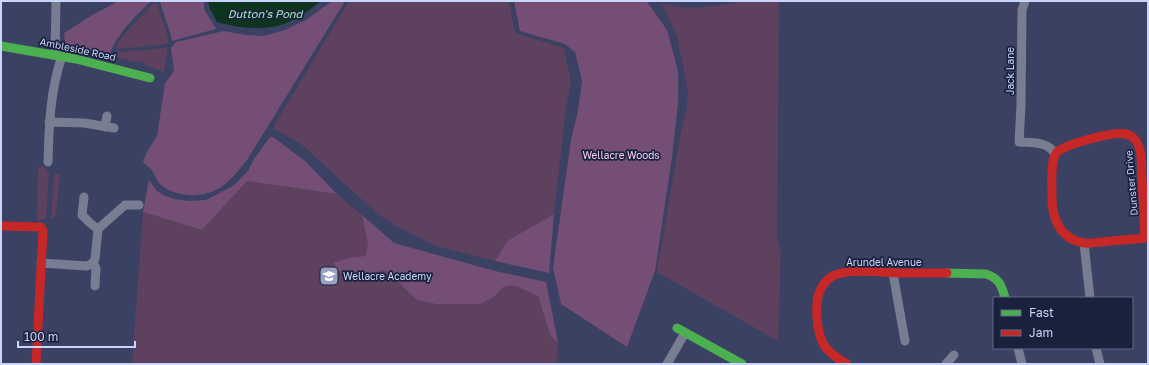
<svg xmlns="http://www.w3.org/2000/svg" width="1149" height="365" viewBox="0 0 1149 365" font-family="'Golos Text',sans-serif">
  <rect width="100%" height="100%" fill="#3b4162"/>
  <g fill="#5e415f">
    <path d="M156 1 168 37V44L117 49 116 45 128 30Z"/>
    <path d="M349 1H509L515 33 564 48 571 82 566 108 554 214 507 241 495 261 436 246 398 227 379 215 301 144 274 129 275 124Z"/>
    <path d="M746 1H779L777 237 781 250 778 341 657 272 680 137 687 107 688 91 677 36 662 4 683 8 705 7Z"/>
    <path d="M168 47 164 72 143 64 144 62 142 61 141 63 114 57 116 53 118 52 149 50Z"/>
    <path d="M43 166 49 173 46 218 37 221 38 167Z"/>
    <path d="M60 174 56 216 51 219 54 175Z"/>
    <path d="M247 181 337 194 362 215 368 246 365 256 348 258 333 263 340 273 364 276 382 270 392 273 404 288 417 300 436 304H480L494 297 503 287 513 285 538 296 551 337 558 342 557 364H132L143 212 202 230Z"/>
  </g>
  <g fill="#754e75">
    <path d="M119 1H151C134 18 117 33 109 56L66 45 65 42 64 33 94 14Z"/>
    <path d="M160 1H204V9L216 29 172 41C170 28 163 15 160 1Z"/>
    <path d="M332 1H345L247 160C239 169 232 180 221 187 205 198 178 198 162 186 156 181 155 173 150 168 148 166 145 164 143 162L147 152 157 136 165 83 174 71 171 48 176 42 224 31 246 35 263 36 285 30 306 20Z"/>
    <path d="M514 1H644L648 3 667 30 678 71V103L672 157 655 271 627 347 561 304 553 268 571 140 578 111 582 81 575 52 565 44 520 31Z"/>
    <path d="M270 137H273L305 161 337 194 247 181 202 230 143 212 149 180 156 190 163 195 174 199 189 201 206 200 233 186 248 171 254 159Z"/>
    <path d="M554 214 549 273 495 261 507 241Z"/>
    <path d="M362 215 394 243 495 271 546 282 558 342 551 337 538 296 513 285 503 287 494 297 480 304H436L417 300 404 288 392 274 383 270 364 276 340 273 333 263 348 258 365 256 368 245Z"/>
  </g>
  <path fill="#0e3420" d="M208 1H321C310 10 298 18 284 24 266 31 236 28 217 22L210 9Z"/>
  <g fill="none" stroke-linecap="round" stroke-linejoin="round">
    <g stroke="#797d91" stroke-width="9">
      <path d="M1025 1 1022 10 1021 106 1019 142C1032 143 1048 141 1055 154"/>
      <path d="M55 55 56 1"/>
      <path d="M49 122 84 123 114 128"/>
      <path d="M105 127 107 116"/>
      <path d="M48 162C49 126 50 91 62 56"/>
      <path d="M84 197 82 215 90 223 98 229"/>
      <path d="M1084 243 1090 298"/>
      <path d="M41 263 87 266 93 263"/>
      <path d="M893 273 905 341"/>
      <path d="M95 286 96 268 93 263 95 259 98 229 125 205H139"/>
      <path d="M1018 348 1022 364"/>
      <path d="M1096 348 1100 364"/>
      <path d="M667 364 685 333"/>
      <path d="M946 364 954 355"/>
    </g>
    <g stroke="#4caf50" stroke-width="9">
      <path d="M1 46 76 59 150 78"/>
      <path d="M947 273 986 274C999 278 1002 286 1005 298"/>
      <path d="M677 328 742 364"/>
    </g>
    <g stroke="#c62828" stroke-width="9">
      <path d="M1 226 41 227 43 231 36 364"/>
      <path d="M1145 238 1141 156C1140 147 1136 136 1126 134 1113 131 1067 144 1057 152 1050 161 1052 182 1052 194 1051 216 1059 239 1084 243 1089 244 1096 242 1102 242 1117 240 1133 239 1148 238"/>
      <path d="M847 364C825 351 819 344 817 318 816 302 817 287 831 277 848 267 882 273 901 273 917 273 932 273 947 273"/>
    </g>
  </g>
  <defs>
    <symbol id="school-square" viewBox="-11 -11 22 22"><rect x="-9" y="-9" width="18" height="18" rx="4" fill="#97a1c5" stroke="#1a213d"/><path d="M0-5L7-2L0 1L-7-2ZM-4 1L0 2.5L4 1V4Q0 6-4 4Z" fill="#fff"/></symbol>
  </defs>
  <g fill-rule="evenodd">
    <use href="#school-square" x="318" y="265" width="22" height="22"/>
  </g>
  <g text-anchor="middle" stroke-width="3.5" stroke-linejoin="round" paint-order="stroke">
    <g font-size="10" fill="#c9d5fa" stroke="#1a213d">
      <text transform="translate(78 49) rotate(12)" y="4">Ambleside Road</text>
      <text transform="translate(1010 71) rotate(-90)" y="4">Jack Lane</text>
      <text transform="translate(1131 183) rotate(-95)" y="4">Dunster Drive</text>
      <text x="884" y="266">Arundel Avenue</text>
    </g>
    <g font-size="10" fill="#f9cef2" stroke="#1a213d">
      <text x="621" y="159">Wellacre Woods</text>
    </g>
    <g font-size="10" fill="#c9d5fa" stroke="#1a213d" text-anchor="start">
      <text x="343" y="280">Wellacre Academy</text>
    </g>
    <g font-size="11" font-style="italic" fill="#9fefb5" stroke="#1a213d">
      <text x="265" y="18">Dutton's Pond</text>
    </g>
  </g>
  <rect width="1149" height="365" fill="none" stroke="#c9d5fa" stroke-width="4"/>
  <rect x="993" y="297" width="140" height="52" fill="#1a213d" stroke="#606989"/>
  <rect x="1001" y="310" width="20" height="6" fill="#4caf50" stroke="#606989"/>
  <text x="1029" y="317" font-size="12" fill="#c9d5fa">Fast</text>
  <rect x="1001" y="330" width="20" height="6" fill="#c62828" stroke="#606989"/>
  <text x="1029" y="337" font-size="12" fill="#c9d5fa">Jam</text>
  <path d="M18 341v6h117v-6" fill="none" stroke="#c9d5fa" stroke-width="2"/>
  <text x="24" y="341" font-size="12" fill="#c9d5fa" stroke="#1a213d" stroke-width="3" paint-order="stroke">100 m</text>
</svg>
